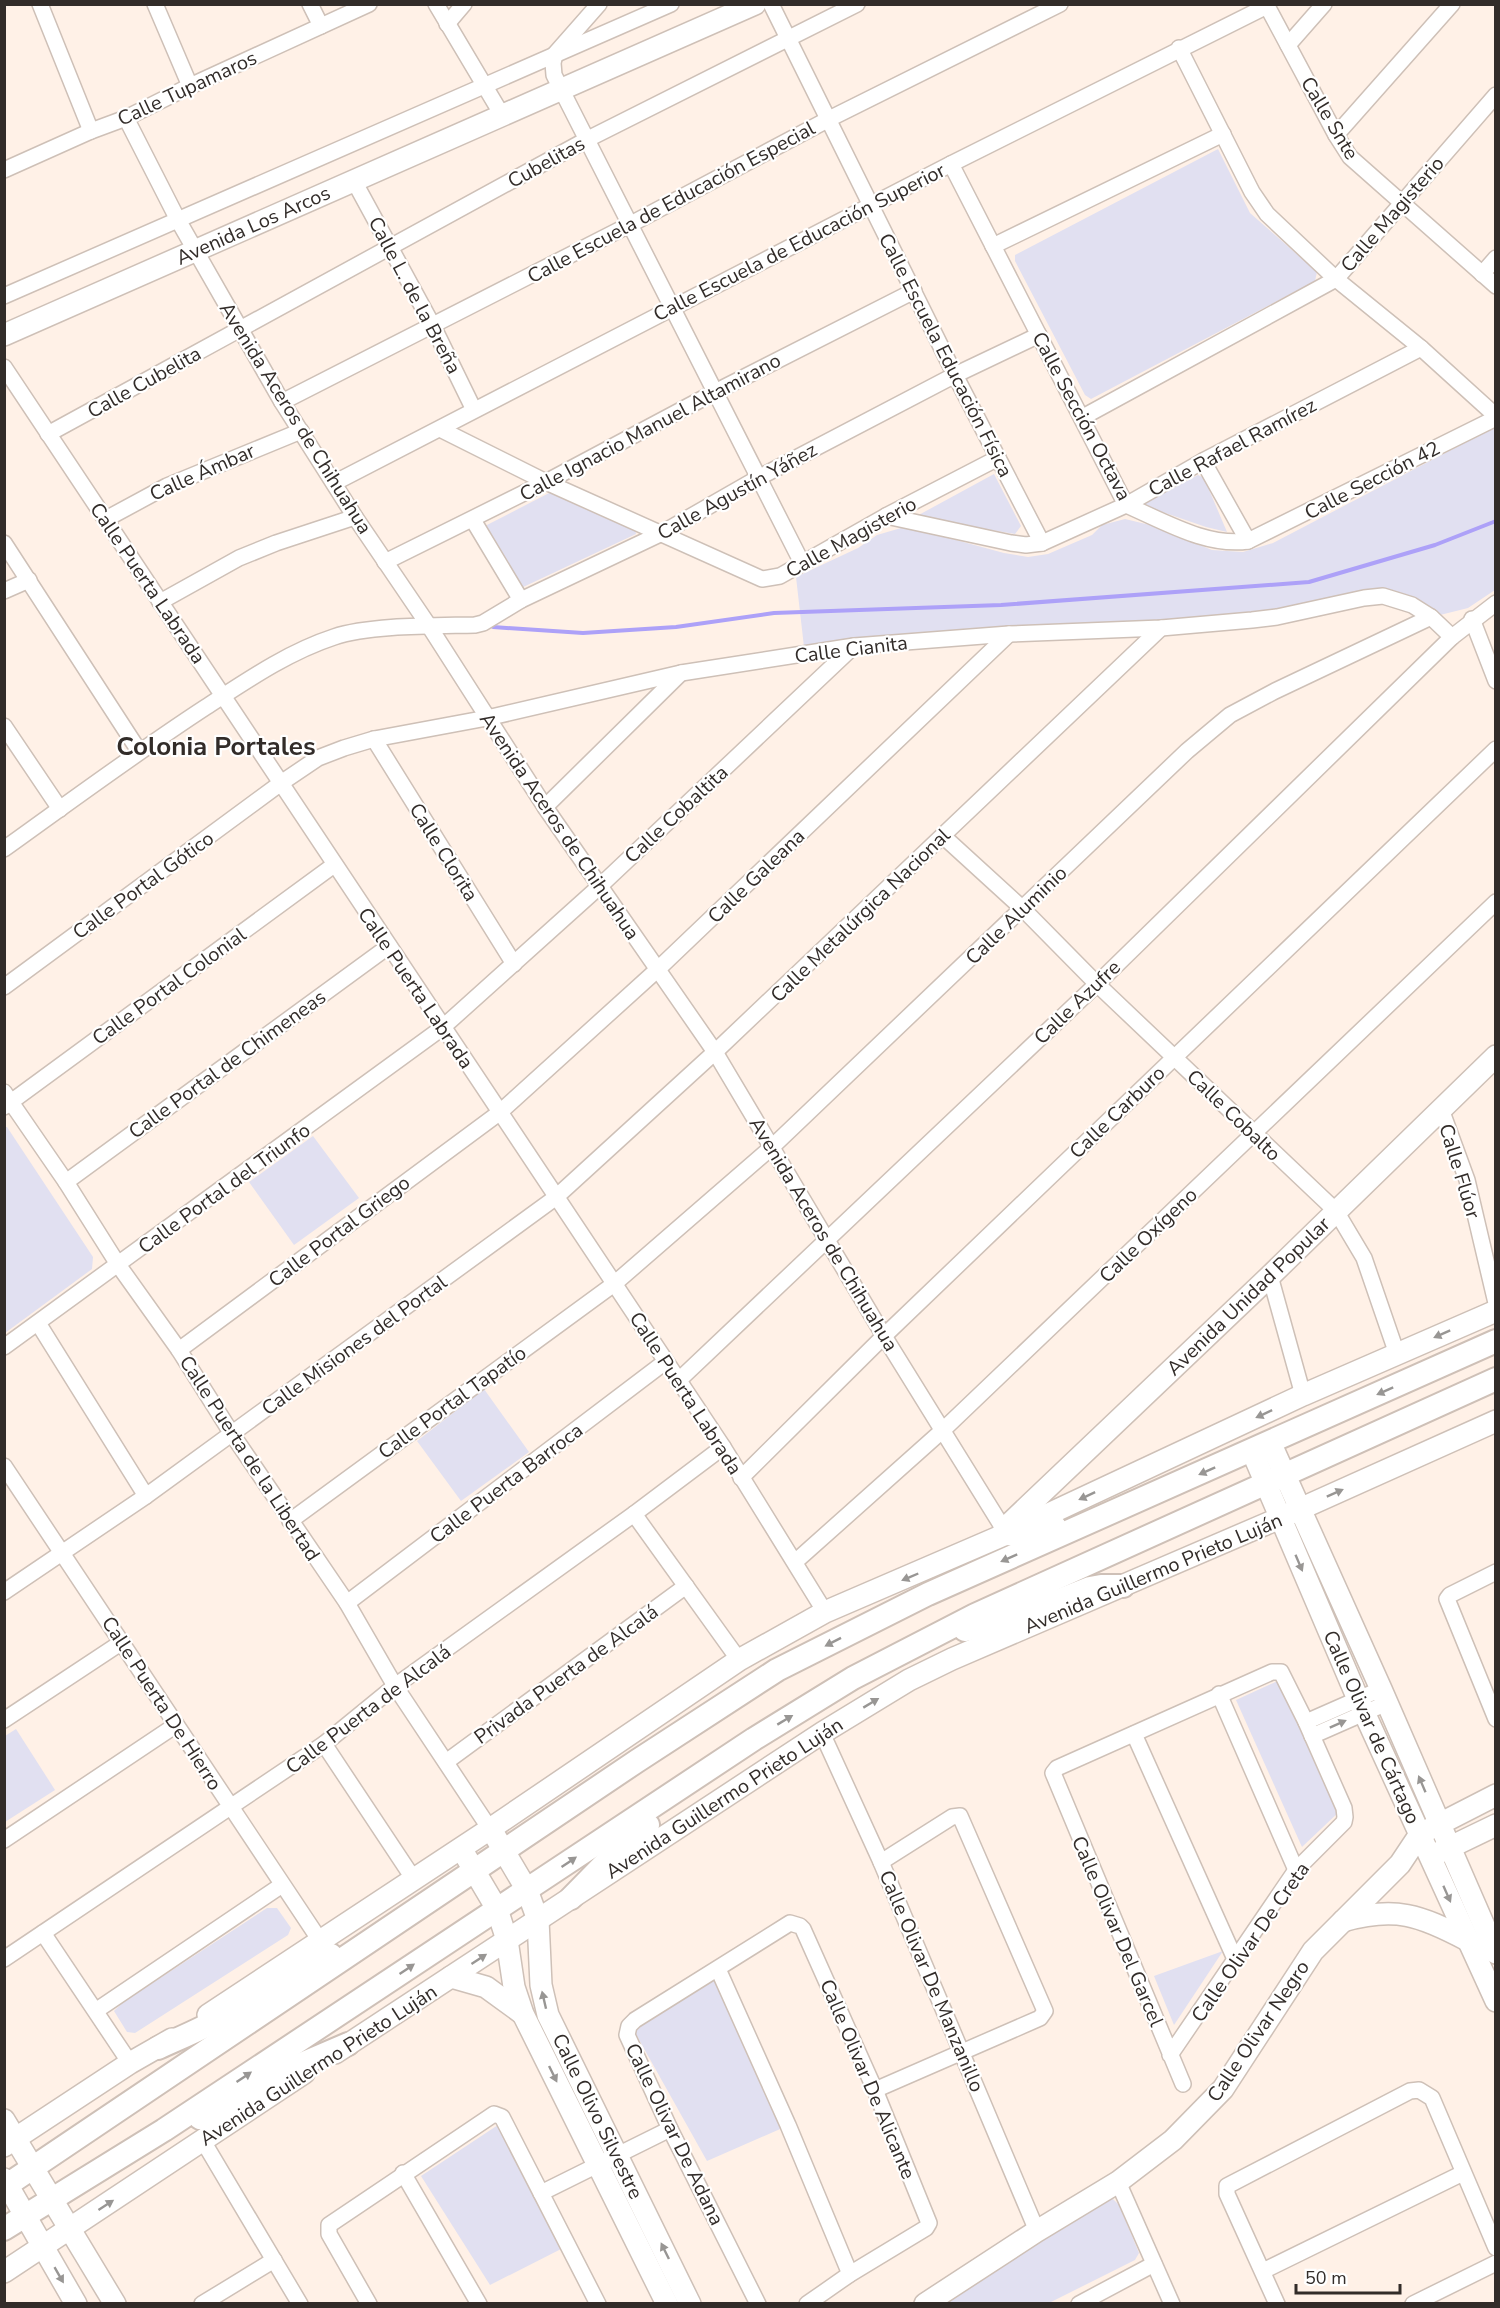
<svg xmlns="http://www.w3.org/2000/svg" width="1500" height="2308" viewBox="0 0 1500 2308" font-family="'Nunito Sans',sans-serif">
  <rect width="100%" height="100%" fill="#fff1e7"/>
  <g fill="#e1e0f1">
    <path d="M1218 149 1250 213 1317 272 1315 281 1091 399 1085 395 1015 261V255Z"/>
    <path d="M1495 427V590L1468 608 1440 615 1420 605 1401 593 1368 591 1274 615 804 647 796 577 858 548 877 535 901 528 919 530 1004 553 1028 557 1048 554 1092 535 1102 525 1125 519 1150 525 1212 550 1243 552 1273 543Z"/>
    <path d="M994 474 1021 526 1015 534 915 517Z"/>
    <path d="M1198 475 1204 478 1227 532 1206 527 1142 505Z"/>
    <path d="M553 491 635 528 636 534 519 589 485 526Z"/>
    <path d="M4 1127H7L93 1257 92 1269 5 1333Z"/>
    <path d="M313 1136 359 1198 294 1245 249 1182Z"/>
    <path d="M484 1389 529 1452 461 1501 417 1441Z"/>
    <path d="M1282 1679 1340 1811 1302 1847 1236 1700Z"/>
    <path d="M16 1729 55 1790 5 1822V1736Z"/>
    <path d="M267 1908H277L291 1928 288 1935 135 2033 127 2032 114 2011 122 2003Z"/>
    <path d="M1223 1951 1174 2025 1154 1976Z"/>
    <path d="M721 1975 787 2126 707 2161 633 2029Z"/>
    <path d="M501 2123 565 2247 490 2285 421 2176Z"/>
    <path d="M1113 2199 1119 2205 1139 2253 1135 2260 1049 2303 946 2304 1104 2200Z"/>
  </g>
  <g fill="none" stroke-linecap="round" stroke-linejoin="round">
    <path stroke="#ada1f8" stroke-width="4" d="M493 627 583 633 676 627 774 613 1001 605 1309 582 1435 545 1496 521"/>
    <defs>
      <g id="street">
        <path d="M40 4 91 131"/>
        <path d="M155 4 190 86"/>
        <path d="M310 4 321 26"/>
        <path d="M436 4 502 115"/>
        <path d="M599 4 555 54 553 63 554 75 802 563"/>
        <path d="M771 4 955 375 1042 543"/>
        <path d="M1266 4 1336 135 1350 157 1496 286"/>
        <path d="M447 24 464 4"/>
        <path d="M1288 45 1324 4"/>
        <path d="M1179 48 1252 192 1267 214 1336 279 1421 348 1496 416"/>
        <path d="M126 118 178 220 282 402 355 517 429 626 545 807 715 1052 884 1336 1003 1528"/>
        <path d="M1336 135 1452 4"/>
        <path d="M951 164 1126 505C1164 521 1206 547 1248 541L1496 418"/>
        <path d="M4 170 91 131 126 118 190 86 369 4"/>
        <path d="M354 181 433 326 474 410"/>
        <path d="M993 246 1223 134"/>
        <path d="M1482 274 1496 258"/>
        <path d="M4 296 671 4"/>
        <path d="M4 367 723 1447 825 1612"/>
        <path d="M282 402 631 224 829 119 1060 4"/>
        <path d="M1083 417 1336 279 1496 95"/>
        <path d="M440 429 546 482 762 579 780 576 886 516 998 458"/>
        <path d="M48 434 586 140 857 4"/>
        <path d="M1203 461 1248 541"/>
        <path d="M334 483 951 164 1267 6"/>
        <path d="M886 516 1011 543 1026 545 1042 543 1126 505 1203 461 1421 348"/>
        <path d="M106 519 167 486 301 431"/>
        <path d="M473 520 521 600"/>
        <path d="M4 543 139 751"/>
        <path d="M385 562 546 482 715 392 914 291"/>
        <path d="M4 591 29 580"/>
        <path d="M160 602 239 558 276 543 355 517"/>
        <path d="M1472 619 1496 681"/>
        <path d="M4 726 60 809"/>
        <path d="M374 739 514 964"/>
        <path d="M545 807 681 673"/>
        <path d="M943 836 1023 909 1097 984 1336 1211 1364 1258 1397 1354"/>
        <path d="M4 849C71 801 137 752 206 707 246 681 288 652 334 637 370 625 435 626 475 625L483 623 521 600 662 533 758 478 955 375 1039 335"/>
        <path d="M4 987 281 783 318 758 344 748 374 739 487 718 681 673 854 646 1009 634 1161 628 1252 620 1277 617 1364 598 1383 596 1412 605 1431 617"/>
        <path d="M4 1092 66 1182 119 1266 179 1350 232 1434 347 1603 395 1686 490 1829"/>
        <path d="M4 1107 334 865"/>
        <path d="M1441 1109 1467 1180 1496 1303"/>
        <path d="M66 1182 389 946"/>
        <path d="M1270 1276 1303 1395"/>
        <path d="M38 1323 146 1496"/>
        <path d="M4 1347 442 1028 600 886 854 646"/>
        <path d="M179 1350 499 1113 657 970 1009 634"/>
        <path d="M678 1381 1097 984 1452 637 1496 603"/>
        <path d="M4 1466 319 1939"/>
        <path d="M741 1478 884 1336 1496 749"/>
        <path d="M634 1514 739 1660"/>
        <path d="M290 1521 614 1284 772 1147 1187 751 1230 715 1275 691 1431 617 1452 637"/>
        <path d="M795 1562 943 1430 1496 902"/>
        <path d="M1496 1572 1450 1595 1447 1599 1496 1719"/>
        <path d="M4 1592 146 1496 555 1198 715 1052 1161 628"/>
        <path d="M347 1603 665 1362"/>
        <path d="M1219 1694 1296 1870"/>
        <path d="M4 1720 122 1642"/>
        <path d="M1306 1722 1381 1689"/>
        <path d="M822 1733 881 1862 1037 2231"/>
        <path d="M1134 1734 1235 1959"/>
        <path d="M1312 1736 1387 1703"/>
        <path d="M324 1744 413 1878"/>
        <path d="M446 1762 686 1586"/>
        <path d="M4 1840 176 1725"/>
        <path d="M43 1933 130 2063"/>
        <path d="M4 1959 324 1744 395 1686 634 1514 723 1447"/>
        <path d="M718 1969 788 2125 850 2274"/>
        <path d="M97 2010 282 1885"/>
        <path d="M1170 2055 1296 1870 1344 1822 1345 1817 1344 1808 1306 1722 1281 1672H1272L1057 1768 1053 1773 1183 2084"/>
        <path d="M875 2090 1040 2018 1045 2011 960 1816 952 1817 881 1862"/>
        <path d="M203 2141 300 2304"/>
        <path d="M403 2173 479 2304"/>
        <path d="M1118 2182 1172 2304"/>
        <path d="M541 2193 670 2129"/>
        <path d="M1263 2271 1463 2173"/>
        <path d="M202 2304 274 2260"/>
        <path d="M369 2304 329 2234V2225L494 2114 502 2117 598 2304"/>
        <path d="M758 2304 670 2129 627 2035 629 2026 635 2020 790 1923 800 1926 803 1929 875 2090 929 2223 926 2228 850 2274 807 2304"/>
        <path d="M1079 2304 1154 2264"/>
        <path d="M1277 2304 1227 2194V2186L1410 2091 1419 2090 1432 2098 1496 2248"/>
        <path d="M1413 2304 1496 2263"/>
      </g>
      <g id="secondary">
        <path d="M4 335 755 4"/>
        <path d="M1270 1442 1381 1689 1496 1953"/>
        <path d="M1252 1451 1358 1699 1496 2001"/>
        <path d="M1004 1529 1270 1276 1496 1056"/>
        <path d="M495 1836 527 1890 538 1920 541 1985 548 2015 690 2304"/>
        <path d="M1438 1853 1496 1825"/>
        <path d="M465 1855 497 1909 507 1940 514 1987 523 2014 667 2304"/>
        <path d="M1343 1921C1395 1906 1420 1915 1467 1940"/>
        <path d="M451 1977 486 1987 523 2014"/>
        <path d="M208 2015 490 1829 739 1660 825 1612 1006 1534 1303 1395 1496 1311"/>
        <path d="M335 2053 822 1733 909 1680 952 1659 1280 1518 1496 1421"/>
        <path d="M4 2120 115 2304"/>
        <path d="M4 2146 130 2063 172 2039"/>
        <path d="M4 2179 76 2304"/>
        <path d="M4 2272 304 2073"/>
        <path d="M925 2304 1037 2231 1118 2182 1173 2140 1223 2089 1313 1951 1400 1864 1420 1834 1496 1795"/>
      </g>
      <g id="primary">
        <path d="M1006 1534 1023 1535 1055 1527"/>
        <path d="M965 1630 1012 1619 1090 1588 1101 1586H1123"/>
        <path d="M571 1898 620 1848 648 1825"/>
        <path d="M158 2048C182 2037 207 2027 230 2013 263 1993 293 1967 331 1955"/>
        <path d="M200 2118 231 2105 299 2065 348 2044"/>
        <path d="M4 2187 637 1761 777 1670 928 1594 1496 1341"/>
        <path d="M4 2229 164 2130 754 1739 853 1678 975 1615 1496 1379"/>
      </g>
    </defs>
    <use href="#street" stroke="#cec0b7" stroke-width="18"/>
    <use href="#secondary" stroke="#cec0b7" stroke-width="24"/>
    <use href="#primary" stroke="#cec0b7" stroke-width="26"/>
    <use href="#street" stroke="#fff" stroke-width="15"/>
    <use href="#secondary" stroke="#fff" stroke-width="21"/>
    <use href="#primary" stroke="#fff" stroke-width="22"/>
  </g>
  <defs><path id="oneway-solid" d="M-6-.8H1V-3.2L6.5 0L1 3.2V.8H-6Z" transform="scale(1.5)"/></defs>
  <g fill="#989694">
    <use href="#oneway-solid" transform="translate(1442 1334) rotate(156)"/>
    <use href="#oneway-solid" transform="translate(1385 1391) rotate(156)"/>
    <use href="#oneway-solid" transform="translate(1264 1414) rotate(155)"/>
    <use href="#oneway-solid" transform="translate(1207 1471) rotate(156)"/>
    <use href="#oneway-solid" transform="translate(1335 1493) rotate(-24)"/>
    <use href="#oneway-solid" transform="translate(1087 1496) rotate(155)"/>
    <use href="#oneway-solid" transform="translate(1009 1558) rotate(156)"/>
    <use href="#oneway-solid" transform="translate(1299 1563) rotate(67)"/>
    <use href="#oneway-solid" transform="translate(910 1577) rotate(157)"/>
    <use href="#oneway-solid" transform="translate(833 1642) rotate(153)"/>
    <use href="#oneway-solid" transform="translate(871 1703) rotate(-31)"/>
    <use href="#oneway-solid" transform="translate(785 1720) rotate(-31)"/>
    <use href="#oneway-solid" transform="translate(1338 1724) rotate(-24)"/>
    <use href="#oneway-solid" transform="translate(1422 1784) rotate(-113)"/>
    <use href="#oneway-solid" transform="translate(569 1862) rotate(-34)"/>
    <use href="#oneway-solid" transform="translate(1447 1894) rotate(66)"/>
    <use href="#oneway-solid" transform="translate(479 1959) rotate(-33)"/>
    <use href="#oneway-solid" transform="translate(407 1969) rotate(-34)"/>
    <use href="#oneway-solid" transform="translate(544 2000) rotate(-103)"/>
    <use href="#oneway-solid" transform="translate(553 2074) rotate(64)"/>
    <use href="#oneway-solid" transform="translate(244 2077) rotate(-34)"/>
    <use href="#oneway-solid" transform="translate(106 2205) rotate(-33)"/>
    <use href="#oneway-solid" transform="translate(665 2251) rotate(-116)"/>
    <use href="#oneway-solid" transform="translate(59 2275) rotate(60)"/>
  </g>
  <g text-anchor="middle" stroke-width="4.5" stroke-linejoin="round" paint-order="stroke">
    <g font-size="20" fill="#322c29" stroke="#fff">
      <text transform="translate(187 88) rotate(-25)" y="7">Calle Tupamaros</text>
      <text transform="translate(1330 118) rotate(59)" y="7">Calle Snte</text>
      <text transform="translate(546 162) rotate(-29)" y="7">Cubelitas</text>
      <text transform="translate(671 202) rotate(-28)" y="7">Calle Escuela de Educación Especial</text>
      <text transform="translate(1392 214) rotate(-49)" y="7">Calle Magisterio</text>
      <text transform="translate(253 225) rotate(-24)" y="7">Avenida Los Arcos</text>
      <text transform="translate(799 242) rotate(-27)" y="7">Calle Escuela de Educación Superior</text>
      <text transform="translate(415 295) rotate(62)" y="7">Calle L. de la Breña</text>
      <text transform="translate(946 355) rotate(63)" y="7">Calle Escuela Educación Física</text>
      <text transform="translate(144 382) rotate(-29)" y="7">Calle Cubelita</text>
      <text transform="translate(1082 416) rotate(62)" y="7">Calle Sección Octava</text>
      <text transform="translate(296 418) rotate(58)" y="7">Avenida Aceros de Chihuahua</text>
      <text transform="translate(650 427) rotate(-28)" y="7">Calle Ignacio Manuel Altamirano</text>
      <text transform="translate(1232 447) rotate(-28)" y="7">Calle Rafael Ramírez</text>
      <text transform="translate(202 472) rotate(-24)" y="7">Calle Ámbar</text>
      <text transform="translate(1372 480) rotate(-27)" y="7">Calle Sección 42</text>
      <text transform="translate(737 491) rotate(-29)" y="7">Calle Agustín Yáñez</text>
      <text transform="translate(851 537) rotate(-29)" y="7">Calle Magisterio</text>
      <text transform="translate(148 583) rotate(56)" y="7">Calle Puerta Labrada</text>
      <text transform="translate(851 649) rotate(-7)" y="7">Calle Cianita</text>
      <text transform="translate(676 814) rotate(-43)" y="7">Calle Cobaltita</text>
      <text transform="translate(560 826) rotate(56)" y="7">Avenida Aceros de Chihuahua</text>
      <text transform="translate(444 852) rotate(58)" y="7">Calle Clorita</text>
      <text transform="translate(756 876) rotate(-44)" y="7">Calle Galeana</text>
      <text transform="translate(143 885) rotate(-36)" y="7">Calle Portal Gótico</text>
      <text transform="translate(860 915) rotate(-44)" y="7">Calle Metalúrgica Nacional</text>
      <text transform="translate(1016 915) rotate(-44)" y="7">Calle Aluminio</text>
      <text transform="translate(169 986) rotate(-36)" y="7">Calle Portal Colonial</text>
      <text transform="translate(416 988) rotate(56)" y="7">Calle Puerta Labrada</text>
      <text transform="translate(1077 1002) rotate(-44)" y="7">Calle Azufre</text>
      <text transform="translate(227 1064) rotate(-36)" y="7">Calle Portal de Chimeneas</text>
      <text transform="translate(1117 1112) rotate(-44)" y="7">Calle Carburo</text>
      <text transform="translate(1234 1115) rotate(44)" y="7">Calle Cobalto</text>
      <text transform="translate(1460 1171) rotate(73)" y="7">Calle Flúor</text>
      <text transform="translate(224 1188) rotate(-36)" y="7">Calle Portal del Triunfo</text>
      <text transform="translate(339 1231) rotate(-37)" y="7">Calle Portal Griego</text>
      <text transform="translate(824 1234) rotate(59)" y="7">Avenida Aceros de Chihuahua</text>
      <text transform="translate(1148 1235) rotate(-44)" y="7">Calle Oxígeno</text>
      <text transform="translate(1248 1296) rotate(-44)" y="7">Avenida Unidad Popular</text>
      <text transform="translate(354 1345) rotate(-36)" y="7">Calle Misiones del Portal</text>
      <text transform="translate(686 1393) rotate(57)" y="7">Calle Puerta Labrada</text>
      <text transform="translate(452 1402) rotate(-36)" y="7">Calle Portal Tapatío</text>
      <text transform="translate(250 1458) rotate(57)" y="7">Calle Puerta de la Libertad</text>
      <text transform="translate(506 1483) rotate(-37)" y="7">Calle Puerta Barroca</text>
      <text transform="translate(1153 1573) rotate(-23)" y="7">Avenida Guillermo Prieto Luján</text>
      <text transform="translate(566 1674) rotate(-36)" y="7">Privada Puerta de Alcalá</text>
      <text transform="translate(162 1703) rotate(57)" y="7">Calle Puerta De Hierro</text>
      <text transform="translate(368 1709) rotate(-37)" y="7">Calle Puerta de Alcalá</text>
      <text transform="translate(1372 1727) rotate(66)" y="7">Calle Olivar de Cártago</text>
      <text transform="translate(724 1798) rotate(-33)" y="7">Avenida Guillermo Prieto Luján</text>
      <text transform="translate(1118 1931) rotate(67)" y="7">Calle Olivar Del Garcel</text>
      <text transform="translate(1250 1942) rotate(-55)" y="7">Calle Olivar De Creta</text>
      <text transform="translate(932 1981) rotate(67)" y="7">Calle Olivar De Manzanillo</text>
      <text transform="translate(1258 2031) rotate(-56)" y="7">Calle Olivar Negro</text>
      <text transform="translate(318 2065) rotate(-33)" y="7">Avenida Guillermo Prieto Luján</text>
      <text transform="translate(868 2079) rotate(67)" y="7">Calle Olivar De Alicante</text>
      <text transform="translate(598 2116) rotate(64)" y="7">Calle Olivo Silvestre</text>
      <text transform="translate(675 2134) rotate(64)" y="7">Calle Olivar De Adana</text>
    </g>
    <g font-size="26" font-weight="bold" fill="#322c29" stroke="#fff">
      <text x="216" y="755">Colonia Portales</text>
    </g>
  </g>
  <rect width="1500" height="2308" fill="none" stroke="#322c29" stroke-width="12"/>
  <path d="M1296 2284v9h104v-9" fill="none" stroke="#322c29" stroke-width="3"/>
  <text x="1305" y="2284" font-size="18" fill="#322c29" stroke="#ffffff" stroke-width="4.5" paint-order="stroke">50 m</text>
</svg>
